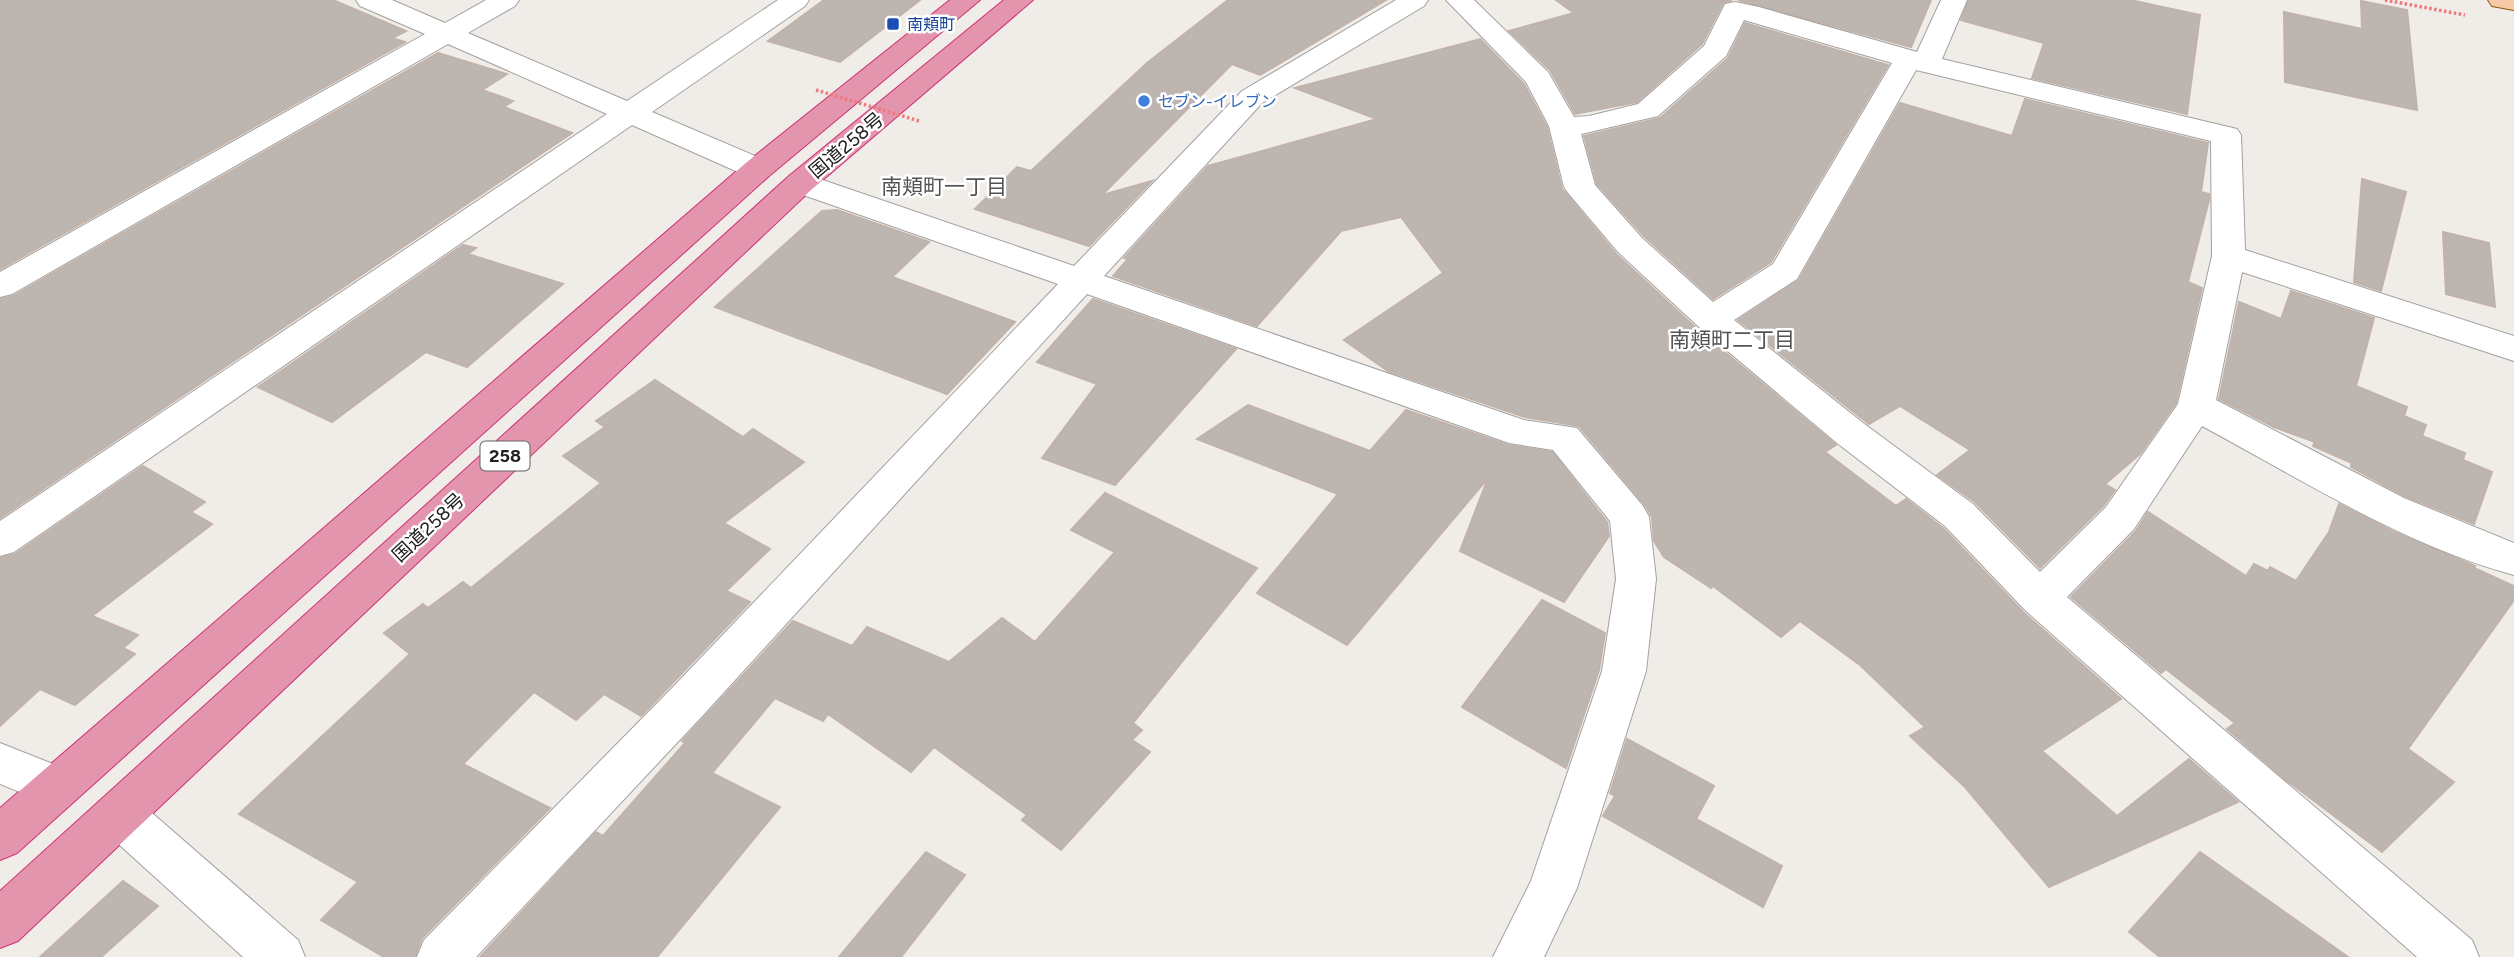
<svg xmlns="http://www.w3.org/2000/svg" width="2514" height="957" viewBox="0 0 2514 957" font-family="Figtree,'Noto Sans JP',sans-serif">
  <rect width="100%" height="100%" fill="#f0ece7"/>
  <g fill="#bdb5b0" stroke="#c1b2aa" stroke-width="2">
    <path d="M0 0H333L406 31 392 38 405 42 0 269Z"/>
    <path d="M824 0H920L840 62 768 41Z"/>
    <path d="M1228 0H1386L1260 75 1232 64 1102 195 1152 181 1089 246 975 209 1017 167 1031 171 1147 63Z"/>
    <path d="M1556 0H1732L1723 3 1702 44 1637 102 1575 114 1550 70 1509 31 1574 13Z"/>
    <path d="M1738 0H1931L1911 47Z"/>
    <path d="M1969 0H2130L2200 15 2187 114 2032 78 2044 43 1961 20Z"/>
    <path d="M2361 1 2407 10 2417 110 2285 82 2284 12 2362 29Z"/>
    <path d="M1745 23 1888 65 1771 262 1713 299 1644 236 1597 184 1584 136 1660 118 1728 58Z"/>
    <path d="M1480 39 1524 84 1547 127 1562 189 1616 254 1697 329 1836 445 1825 452 1896 506 1906 499 1943 528 2023 612 2121 699 2042 751 2117 816 2189 759 2238 802 2049 887 1965 787 1910 736 1925 727 1860 665 1800 621 1781 637 1713 586 1711 588 1664 557 1654 541 1652 517 1645 505 1579 426 1525 417 1388 371 1344 340 1443 273 1401 217 1341 231 1257 326 1113 276 1128 259 1124 258 1208 166 1377 119 1295 88Z"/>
    <path d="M438 53 507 74 482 90 513 101 504 107 572 133 0 518V299L13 296Z"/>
    <path d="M2025 99 2208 143 2201 192 2209 194V200L2188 282 2202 288 2176 403 2140 454 2105 484 2115 490 2104 505 2040 568 1975 502 1937 475 1970 450 1900 406 1869 424 1738 320 1799 280 1900 103 2012 136Z"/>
    <path d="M2362 179 2406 192 2381 291 2354 282Z"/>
    <path d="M837 210 929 242 892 277 1015 322 947 394 715 307 822 211Z"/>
    <path d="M2443 232 2489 243 2495 307 2446 294Z"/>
    <path d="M463 245 476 248 468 254 563 284 467 367 426 352 332 422 258 387Z"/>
    <path d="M2291 291 2374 318 2356 386 2407 407 2404 416 2426 425 2422 436 2465 453 2463 460 2492 472 2474 524 2405 496 2351 467 2352 463 2313 446 2315 442 2274 427 2219 399 2239 302 2281 319Z"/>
    <path d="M1093 299 1236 349 1115 485 1042 458 1097 384 1037 362Z"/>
    <path d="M655 380 743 437 753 429 804 462 724 523 770 549 726 591 750 602 641 716 604 694 576 720 534 692 463 764 550 808 422 938 415 957H384L321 920 358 882 239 814 410 654 384 633 423 604 428 608 463 582 471 588 601 483 563 456 605 427 596 421Z"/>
    <path d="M1248 405 1370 451 1406 410 1508 445 1552 452 1607 522 1609 536 1564 602 1460 551 1488 478 1347 645 1257 593 1338 494 1197 439Z"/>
    <path d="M143 466 205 502 191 512 212 524 92 616 138 635 123 648 135 654 75 705 40 689 0 726V558L15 554Z"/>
    <path d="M1105 493 1257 568 1133 723 1142 730 1132 740 1150 752 1061 850 1022 820 1027 815 934 747 911 772 828 714 823 721 775 698 712 773 780 807 657 957H480L596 832 603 836 685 743 682 741 793 621 852 646 867 627 949 662 1002 618 1035 642 1115 552 1071 530Z"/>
    <path d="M2339 504 2392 531 2475 566 2474 568 2514 586V600L2408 749 2454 782 2382 852 2285 779 2227 729 2235 723 2166 669 2161 673 2071 597 2136 531 2148 512 2246 576 2254 564 2268 571 2270 567 2296 581 2329 532Z"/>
    <path d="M1542 600 1605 633 1599 670 1566 768 1462 707Z"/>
    <path d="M1627 739 1714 786 1696 819 1782 866 1763 907 1603 816 1615 796 1610 793Z"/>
    <path d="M926 852 965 875 901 957H839Z"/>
    <path d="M2200 852 2348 957H2160L2129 932Z"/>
    <path d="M123 881 158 906 101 957H40Z"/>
  </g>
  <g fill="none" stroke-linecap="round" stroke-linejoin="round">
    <defs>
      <g id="street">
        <path d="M356 0H392L445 23 486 0H519L515 6 468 33 627 101 778 0H809L805 6 652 112 769 162 773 169 769 176 758 178 747 176 632 125 14 552 0 556V521L607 114 448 44 12 294 0 297V272L425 34 360 6Z"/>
        <path d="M1396 0H1428L1424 6 1262 103 1104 276 1524 420 1577 428 1643 506 1649 517 1656 579 1646 671 1577 888 1544 957H1493L1531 881 1602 671 1616 579 1610 521 1553 450 1509 443 1087 294 705 713 476 957H417L424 940 673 687 1058 284 789 190 784 183 789 176 800 174 811 176 1074 266 1242 91Z"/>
        <path d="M1446 0H1474L1548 72 1574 117 1589 116 1638 104 1704 46 1725 4 1735 2 1759 7 1917 52 1941 0H1967L1942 59 2237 129 2241 135 2245 250 2514 336V361L2242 272 2216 400 2404 498 2514 543V575C2405 546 2301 479 2202 426L2134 529 2067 597 2472 940 2479 957H2417L2025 610 1945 526 1837 443 1699 327 1618 252 1569 194 1564 187 1549 126 1526 82ZM1744 20 1892 63 1773 264 1713 302 1642 238 1595 185 1581 134 1658 116 1726 56ZM1916 70 2211 141 2212 256 2178 404 2106 507 2040 572 1973 504 1863 423 1734 320 1797 279Z"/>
        <path d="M0 743 73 772 80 786 73 800 57 807 0 784Z"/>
        <path d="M119 793 136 799 298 940 305 957H243L102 829 96 814 102 799Z"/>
      </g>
      <path id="primary" d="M2488 0H2514V10L2492 6Z"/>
      <g id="highway">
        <path d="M950 0H980L769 176 17 853 0 860V808L747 162Z"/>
        <path d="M1004 0H1033L811 190 18 941 0 948V891L789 176Z"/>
      </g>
    </defs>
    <use href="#street" stroke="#a1a1a1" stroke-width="2"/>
    <use href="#primary" stroke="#92560a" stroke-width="2"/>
    <use href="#highway" stroke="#d0327a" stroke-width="2"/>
    <path stroke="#f17779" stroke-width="3.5" stroke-dasharray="2.5 2.5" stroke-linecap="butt" d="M2385 0 2465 15"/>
    <use href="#street" fill="#fff" fill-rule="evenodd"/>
    <use href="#primary" fill="#f6caa6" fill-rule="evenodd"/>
    <use href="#highway" fill="#e295ac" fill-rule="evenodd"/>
    <path stroke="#f17779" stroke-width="3.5" stroke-dasharray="2.5 2.5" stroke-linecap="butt" d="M816 90 919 121"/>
  </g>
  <rect fill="#1a4fb4" stroke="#fff" stroke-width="2.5" x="886" y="17" width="14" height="14" rx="3.5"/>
  <circle fill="#3f7fe0" stroke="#fff" stroke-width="2.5" cx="1144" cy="101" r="7"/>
  <g text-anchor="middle" stroke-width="5" stroke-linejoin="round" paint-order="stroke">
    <g font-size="16" fill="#164399" stroke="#fff" text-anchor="start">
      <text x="907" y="30">南頬町</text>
    </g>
    <g font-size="16" fill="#366cbe" stroke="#fff" text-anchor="start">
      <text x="1158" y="107">セブン-イレブン</text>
    </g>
    <rect fill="#fff" stroke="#636363" stroke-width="2" x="480.5" y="441.5" width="49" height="29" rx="5"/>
    <g font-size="18" font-weight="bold" fill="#202020">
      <text x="505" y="462">258</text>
    </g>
    <g font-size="19" fill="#202020" stroke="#fff">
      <text transform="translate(846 145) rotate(-40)" y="7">国道258号</text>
      <text transform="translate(428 527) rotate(-43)" y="7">国道258号</text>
    </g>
    <g font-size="21" fill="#535353" stroke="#fff">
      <text x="944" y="194">南頬町一丁目</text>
      <text x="1732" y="347">南頬町二丁目</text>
    </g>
  </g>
</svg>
